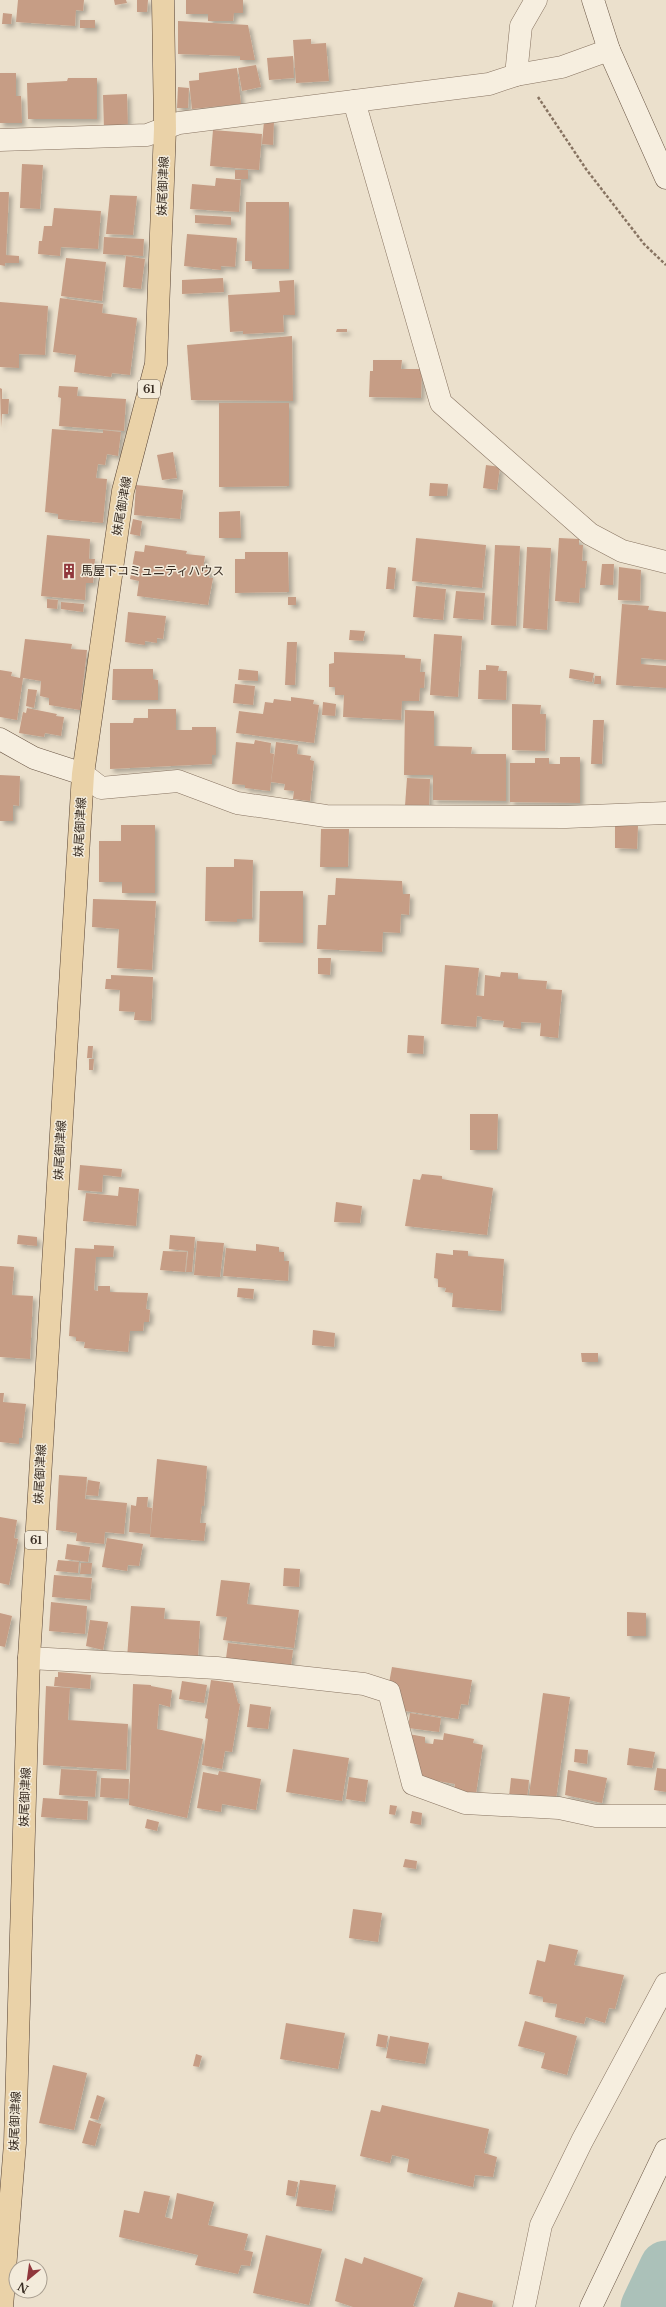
<svg xmlns="http://www.w3.org/2000/svg" width="666" height="2307" viewBox="0 0 666 2307" font-family="'Libre Baskerville','Noto Sans JP',serif">
  <defs>
    <filter id="shadow"><feDropShadow dx="3.5" dy="3.5" stdDeviation="2" flood-color="#0004"/></filter>
  </defs>
  <rect width="100%" height="100%" fill="#ebe0cc"/>
  <g fill="none" stroke-linecap="round" stroke-linejoin="round">
    <path stroke="#abc1b9" stroke-width="53" d="M647 2307 666 2267"/>
  </g>
  <g fill="#c69d85" filter="url(#shadow)">
    <path d="M18 0H84L83 11 76 10 75 26 16 22Z"/>
    <path d="M114 0H126L127 3 115 5Z"/>
    <path d="M137 0H148L147 12H137Z"/>
    <path d="M186 0H243V13H234L233 21H208V14H186Z"/>
    <path d="M3 13 12 14 11 24H2Z"/>
    <rect x="80" y="20" width="15" height="8"/>
    <path d="M178 21 248 25 255 60H240V56L178 54Z"/>
    <path d="M311 39V44L326 43 329 81 296 83 293 40Z"/>
    <path d="M293 56 294 78 269 80 267 58Z"/>
    <path d="M256 65 261 87 242 91 238 68Z"/>
    <path d="M237 68 241 104 192 109 189 81 199 80V73Z"/>
    <path d="M0 73H16V96H21L22 123H0Z"/>
    <path d="M68 78H97V119H28L27 83 67 81Z"/>
    <path d="M178 87 189 88 188 108H177Z"/>
    <path d="M127 94 128 129 104 130 103 95Z"/>
    <path d="M264 121H274L273 145 262 144Z"/>
    <path d="M213 130 262 134 259 170 210 166Z"/>
    <path d="M22 164 43 165 40 209 20 208Z"/>
    <rect x="235" y="170" width="13" height="9"/>
    <path d="M216 178 241 180 239 212 190 209 192 184 215 186Z"/>
    <path d="M0 192H9L6 255 19 256V263H5V266L0 265Z"/>
    <path d="M110 195 137 196 133 235 106 234Z"/>
    <path d="M246 202H289V269H252V261H245Z"/>
    <path d="M54 208 101 211 98 249 61 247 60 256 38 254 39 241H42L44 226H52Z"/>
    <path d="M195 215 231 217V225L195 223Z"/>
    <path d="M187 234 237 238 235 267 221 266V270L184 266Z"/>
    <path d="M104 237 144 239 143 256 103 254Z"/>
    <path d="M126 256 145 259 141 289 123 287Z"/>
    <path d="M66 258 106 262 102 301 61 296Z"/>
    <path d="M223 278 224 292 182 294V280Z"/>
    <path d="M294 280 295 315H283L284 332 243 334V331L230 332 228 295 280 292 279 281Z"/>
    <path d="M60 298 103 304 102 313 137 318 130 375 112 373 111 377 74 372 76 355 53 352Z"/>
    <path d="M0 302 48 306 45 355 19 354V368L0 367Z"/>
    <path d="M337 329H347V332H336Z"/>
    <path d="M292 336 293 401 191 400 187 345Z"/>
    <path d="M373 360H402L401 369H422L421 398 369 397 370 371H373Z"/>
    <path d="M59 386 78 387 77 396 126 399 124 431 59 426 61 398 58 397Z"/>
    <path d="M0 388 2 389V399H9L8 414H2L1 428Z"/>
    <path d="M219 403H289V486L219 487Z"/>
    <path d="M52 429 103 433V430L121 432 118 456 107 454 105 465 98 464 96 478 107 479 103 523 58 519V514L45 512Z"/>
    <path d="M173 452 177 478 162 480 157 455Z"/>
    <path d="M486 465 500 467 497 490 483 488Z"/>
    <path d="M430 483 448 484 447 496H429Z"/>
    <path d="M136 485 183 490 180 519 134 515Z"/>
    <path d="M240 511 241 538H219V512Z"/>
    <path d="M133 519 142 521 140 536 130 534Z"/>
    <path d="M47 535 90 539 89 559H95L93 583H86L85 600 41 596Z"/>
    <path d="M416 538 486 545 482 588 412 581Z"/>
    <path d="M559 538 579 539V545H583L582 561H587L585 588H580L579 603 555 601Z"/>
    <path d="M145 545 187 551 186 554 205 556 203 568 210 569 209 578H213L208 605 137 596 139 581 130 579 135 551 144 552Z"/>
    <path d="M495 545 520 546 516 626 491 625Z"/>
    <path d="M527 547 551 548 547 630 523 628Z"/>
    <path d="M245 552H288L289 592 235 593V559H245Z"/>
    <path d="M602 564H614L613 585H600Z"/>
    <path d="M388 567 396 568 394 589H386Z"/>
    <path d="M619 567 641 570 640 601 618 600Z"/>
    <path d="M416 586 446 589 443 620 413 617Z"/>
    <path d="M456 591 485 593 483 620 453 618Z"/>
    <rect x="288" y="597" width="8" height="8"/>
    <path d="M47 599 58 600 57 609 47 608Z"/>
    <path d="M61 602 84 604 83 612 61 609Z"/>
    <path d="M622 604 649 606 648 610 666 612V660L641 658V664L666 666V688L616 685Z"/>
    <path d="M128 612 166 616 163 639 157 638V643L145 641V645L125 642Z"/>
    <path d="M350 630 365 631 363 641 349 640Z"/>
    <path d="M434 634 462 636 458 697 430 695Z"/>
    <path d="M25 639 72 644 71 649 87 650 80 710 49 705V698L40 696 41 681 23 678 17 720 0 717V670L12 672 11 676 20 678Z"/>
    <path d="M287 642H297L295 685H285Z"/>
    <path d="M334 652 405 655V658L421 659 420 672H425L424 688H420L419 701H402L401 720 343 717 344 695H335V687H329V664L334 663Z"/>
    <path d="M486 665 499 666 498 671H507L506 700 478 699 479 670H486Z"/>
    <path d="M113 669H153V679L158 680V700H112Z"/>
    <path d="M239 669 258 671V681L238 680Z"/>
    <path d="M570 669 594 673 592 682 569 678Z"/>
    <path d="M595 676H601V684H594Z"/>
    <path d="M235 684 255 686 253 705 233 703Z"/>
    <path d="M28 689 37 690 34 708 26 706Z"/>
    <path d="M291 697 314 700 313 704 319 705 314 743 236 733 239 711 263 714 265 702 273 703 274 699 291 701Z"/>
    <path d="M323 702 336 704 335 716 322 715Z"/>
    <path d="M512 704 541 705 540 714H546L545 751 512 750Z"/>
    <path d="M27 708 57 714 56 716 64 717 61 736 45 733 44 737 19 733 23 712 26 713Z"/>
    <path d="M148 709H176V730H192V727H216V755H212V764L110 769V723H133L134 718H148Z"/>
    <path d="M405 710 434 711V746L472 747 471 754H506V801L433 800V775H404Z"/>
    <path d="M593 720H604L602 764H591Z"/>
    <path d="M255 740 271 743 270 753 274 754 270 791 245 788V785L232 784 236 742 254 744Z"/>
    <path d="M276 742 298 745 297 754 311 756 310 760 314 761 310 801 293 799 294 791 284 790 285 784 271 782Z"/>
    <path d="M560 757H580V803L510 802V763H535V758H549V764H560Z"/>
    <path d="M0 775 20 776 19 806 13 805V821H0Z"/>
    <path d="M407 778 430 779 429 807 405 806Z"/>
    <path d="M121 825H155V893H122V882H99V841H121Z"/>
    <path d="M615 825 638 826 637 849 615 848Z"/>
    <path d="M321 829H349L348 867H320Z"/>
    <path d="M234 859 253 860 252 919H237V922L205 921 206 867H234Z"/>
    <path d="M336 878 402 881 403 894H410L409 915 401 914 400 933 383 932 382 952 317 949 318 925H326L328 895H335Z"/>
    <path d="M260 891H303V943L259 942Z"/>
    <path d="M93 899 156 901 152 970 117 968 119 929 92 927Z"/>
    <path d="M318 958H331L330 975 318 974Z"/>
    <path d="M445 965 479 968 476 995 484 996 485 975 500 977 501 972 518 973V979L547 981 546 989 562 990 558 1038 540 1036 541 1023 521 1022V1029L503 1027 504 1021 482 1019V1017L477 1016 476 1027 441 1024Z"/>
    <path d="M111 975 153 977 151 1021 134 1020 135 1012 119 1011 120 990 105 989 106 979H111Z"/>
    <path d="M408 1035 424 1036 423 1054 407 1053Z"/>
    <path d="M88 1046H93L92 1058H87Z"/>
    <path d="M89 1059H94L93 1070H89Z"/>
    <path d="M470 1114H498L497 1150H470Z"/>
    <path d="M80 1165 122 1169 121 1177 103 1175 102 1192 78 1190Z"/>
    <path d="M422 1174 442 1176V1179L493 1188 487 1235 405 1226 413 1179 420 1180Z"/>
    <path d="M119 1187 139 1189 136 1226 83 1221 86 1193 118 1196Z"/>
    <path d="M336 1202 362 1206 360 1223 334 1222Z"/>
    <path d="M18 1235 37 1237V1246L17 1244Z"/>
    <path d="M170 1235 195 1237 192 1272H186L188 1251 169 1249Z"/>
    <path d="M197 1241 224 1243 220 1277 194 1275Z"/>
    <path d="M256 1244 279 1247V1252H284V1261H289L288 1281 223 1276 226 1248 256 1251Z"/>
    <path d="M94 1245 114 1246 113 1257H96L94 1290 98 1291V1286H110V1292L148 1293 146 1309 150 1310 149 1322H144L143 1331H130L128 1352 84 1348 85 1342 76 1341V1337L69 1336 75 1248 94 1249Z"/>
    <path d="M453 1250 468 1251V1256L504 1259 501 1311 452 1307 453 1293 445 1292 446 1288 438 1287V1279L434 1278 436 1253 453 1255Z"/>
    <path d="M163 1251 187 1252 185 1272 160 1270Z"/>
    <path d="M0 1266 14 1267 12 1295 33 1296 30 1359 0 1357Z"/>
    <path d="M238 1288 254 1289 253 1299 237 1297Z"/>
    <path d="M313 1330 335 1333 334 1347 312 1345Z"/>
    <path d="M581 1353H598V1362H582Z"/>
    <path d="M0 1393H4L3 1402 26 1404 22 1438H19V1444L0 1442Z"/>
    <path d="M157 1459 207 1466 204 1506H202L200 1523H206L204 1541 150 1537Z"/>
    <path d="M59 1475 87 1477 85 1499 127 1503 124 1534 105 1532 104 1544 76 1541 77 1533 56 1530Z"/>
    <path d="M88 1480 100 1482 98 1496 86 1495Z"/>
    <path d="M137 1497H148L147 1507 152 1508 150 1534 129 1532 131 1505 136 1506Z"/>
    <path d="M0 1517 17 1520 14 1538 18 1539 9 1585 0 1583Z"/>
    <path d="M107 1538 143 1544 139 1566 128 1565 127 1571 102 1567Z"/>
    <path d="M67 1544 90 1547 88 1562 65 1559Z"/>
    <path d="M58 1560 79 1562 78 1573 56 1571Z"/>
    <path d="M81 1563H92L91 1574H80Z"/>
    <path d="M284 1568 300 1569 299 1587 283 1586Z"/>
    <path d="M54 1575 92 1578 90 1600 52 1597Z"/>
    <path d="M221 1580 250 1583 247 1604 299 1610 294 1648 223 1640 227 1617 216 1616Z"/>
    <path d="M51 1602 87 1606 85 1634 49 1631Z"/>
    <path d="M131 1606 165 1608 164 1619 200 1621 198 1657 127 1658Z"/>
    <path d="M627 1612 646 1613V1636H627Z"/>
    <path d="M0 1613 12 1616 5 1647 0 1646Z"/>
    <path d="M90 1620 108 1622 103 1650 86 1646Z"/>
    <path d="M228 1643 293 1650 290 1674 225 1666Z"/>
    <path d="M392 1667 472 1680 468 1705 461 1704 458 1719 398 1710 387 1694Z"/>
    <path d="M58 1672 91 1675 90 1689 54 1686 55 1677H58Z"/>
    <path d="M211 1680 233 1683 238 1703 240 1704 232 1752 225 1751 222 1769 202 1765 208 1719 205 1718Z"/>
    <path d="M182 1681 207 1685 204 1703 179 1699Z"/>
    <path d="M133 1684 151 1685V1686L172 1690 170 1707 159 1704 157 1729 203 1739 187 1818 129 1805Z"/>
    <path d="M46 1686 70 1688 68 1720 128 1724 126 1770 43 1765Z"/>
    <path d="M543 1693 570 1697 555 1807 528 1803Z"/>
    <path d="M250 1704 271 1707 268 1729 247 1727Z"/>
    <path d="M410 1713 441 1718 439 1732 408 1728Z"/>
    <path d="M444 1733 474 1739 473 1743 483 1745 476 1794 454 1789 455 1784 415 1777 409 1734 425 1737V1743L433 1744 434 1739 443 1740Z"/>
    <path d="M629 1748 655 1752 652 1768 627 1765Z"/>
    <path d="M293 1749 349 1758 342 1801 286 1792Z"/>
    <path d="M575 1749 588 1750 587 1764 574 1762Z"/>
    <path d="M657 1768 666 1769V1792L654 1790Z"/>
    <path d="M61 1769 97 1771 95 1797 59 1795Z"/>
    <path d="M568 1770 607 1778 602 1803 565 1795Z"/>
    <path d="M219 1771 261 1779 256 1810 222 1804 221 1812 197 1808 203 1772 218 1775Z"/>
    <path d="M349 1777 368 1780 365 1802 346 1799Z"/>
    <path d="M101 1778 129 1779 128 1799 100 1797Z"/>
    <path d="M511 1778 529 1780 527 1799 509 1797Z"/>
    <path d="M43 1798 88 1801 87 1820 41 1817Z"/>
    <path d="M390 1805 397 1806 395 1815 389 1814Z"/>
    <path d="M412 1811 422 1813 421 1825 410 1823Z"/>
    <path d="M147 1819 159 1822 157 1831 145 1828Z"/>
    <path d="M405 1859 417 1861 416 1869 403 1867Z"/>
    <path d="M353 1909 382 1913 378 1942 349 1938Z"/>
    <path d="M549 1944 578 1950 574 1965 624 1975 615 2009 609 2008 605 2023 586 2017 584 2024 555 2017 557 2004 543 2002V1997L529 1994 537 1960 545 1962Z"/>
    <path d="M525 2021 577 2036 567 2075 541 2068 545 2053 518 2046Z"/>
    <path d="M286 2023 345 2033 338 2069 280 2059Z"/>
    <path d="M378 2034 388 2036 386 2048 376 2046Z"/>
    <path d="M390 2036 429 2043 425 2064 386 2058Z"/>
    <path d="M196 2054 202 2056 199 2067 193 2066Z"/>
    <path d="M53 2065 87 2073 74 2130 39 2123Z"/>
    <path d="M97 2095 105 2098 98 2120 90 2118Z"/>
    <path d="M382 2105 489 2129 484 2153 497 2157 493 2177 475 2175 473 2187 407 2172 409 2159 392 2155 390 2163 360 2156 371 2110 380 2112Z"/>
    <path d="M89 2120 101 2124 95 2146 82 2143Z"/>
    <path d="M288 2180 298 2182 295 2197 286 2195Z"/>
    <path d="M300 2180 336 2185 332 2211 296 2206Z"/>
    <path d="M144 2191 170 2196 165 2217 172 2219 177 2193 214 2202 208 2225 248 2234 244 2250 253 2252 250 2266 241 2265 238 2274 195 2265 198 2255 119 2237 124 2210 139 2213Z"/>
    <path d="M266 2235 322 2249 309 2305 253 2293Z"/>
    <path d="M364 2257 423 2278 413 2306 416 2307H353L335 2301 345 2258 362 2264Z"/>
    <path d="M458 2292 493 2301 492 2307H454Z"/>
  </g>
  <g fill="none" stroke-linecap="round" stroke-linejoin="round">
    <defs>
      <g id="street">
        <path d="M516 75 521 26 536 0"/>
        <path d="M354 101 441 403 590 534 622 551 666 562"/>
        <path d="M0 140 147 135 179 123 489 84 516 75 562 67 609 50"/>
        <path d="M83 774 101 788 178 781 237 803 326 816 566 817 666 813"/>
        <path d="M29 1658 217 1668 364 1684 389 1692 413 1784 465 1803 559 1808 596 1816H666"/>
        <path d="M524 2307 541 2225 582 2141 666 1984"/>
      </g>
      <g id="secondary">
        <path d="M593 0 609 50 666 178"/>
        <path d="M0 739 34 758 83 774"/>
        <path d="M591 2307 666 2150"/>
      </g>
      <path id="primary" d="M2 2307 15 2143 29 1658 83 774 123 491 156 364 165 129 163 0"/>
    </defs>
    <use href="#street" stroke="#877361" stroke-width="23"/>
    <use href="#secondary" stroke="#695544" stroke-width="23"/>
    <use href="#primary" stroke="#564234" stroke-width="23"/>
    <path stroke="#877361" stroke-width="2.5" stroke-dasharray="3 2" stroke-linecap="butt" d="M538 97 586 169 644 244 666 265"/>
    <use href="#street" stroke="#f6eedf" stroke-width="22"/>
    <use href="#secondary" stroke="#f6eedf" stroke-width="22"/>
    <use href="#primary" stroke="#ead2a8" stroke-width="22"/>
  </g>
  <defs>
    <symbol id="building-bare" viewBox="-9 -9 18 18"><path d="M-4-6H4V6H1V3H-1V6H-4ZM-2.5-4.3h1.7v1.8h-1.7ZM.8-4.3h1.7v1.8H.8ZM-2.5-1h1.7V.8h-1.7ZM.8-1h1.7V.8H.8Z" fill="#90373c" stroke="#f3ebdb" stroke-width="2.5" paint-order="stroke"/></symbol>
  </defs>
  <g fill-rule="evenodd">
    <use href="#building-bare" x="58" y="560" width="22" height="22"/>
  </g>
  <g text-anchor="middle" stroke-width="3" stroke-linejoin="round" paint-order="stroke">
    <g fill="#f3ebdb" stroke="#71665a" stroke-width="1">
      <rect x="138" y="380" width="22" height="18" rx="3"/>
      <rect x="25" y="1531" width="22" height="18" rx="3"/>
    </g>
    <g font-size="11" font-weight="bold" fill="#392d23">
      <text x="149" y="393">61</text>
      <text x="36" y="1544">61</text>
    </g>
    <g font-size="12" fill="#392d23" stroke="#f3ebdb">
      <text transform="translate(163 186) rotate(-88)" y="4">妹尾御津線</text>
      <text transform="translate(122 506) rotate(-80)" y="4">妹尾御津線</text>
      <text transform="translate(80 827) rotate(-87)" y="4">妹尾御津線</text>
      <text transform="translate(60 1150) rotate(-87)" y="4">妹尾御津線</text>
      <text transform="translate(40 1474) rotate(-87)" y="4">妹尾御津線</text>
      <text transform="translate(25 1797) rotate(-88)" y="4">妹尾御津線</text>
      <text transform="translate(15 2121) rotate(-88)" y="4">妹尾御津線</text>
    </g>
    <g font-size="12" fill="#392d23" stroke="#f3ebdb" text-anchor="start">
      <text x="81" y="575">馬屋下コミュニティハウス</text>
    </g>
  </g>
  <g transform="translate(28 2279) rotate(209)"><circle r="19" fill="#f3ebdb" stroke="#a99f91"/>
  <path d="M0-3L7 15L0 10L-7 15Z" fill="#90373c"/>
  <text y="-6" font-size="11" font-weight="bold" text-anchor="middle" fill="#392d23">N</text>
  </g>
</svg>
